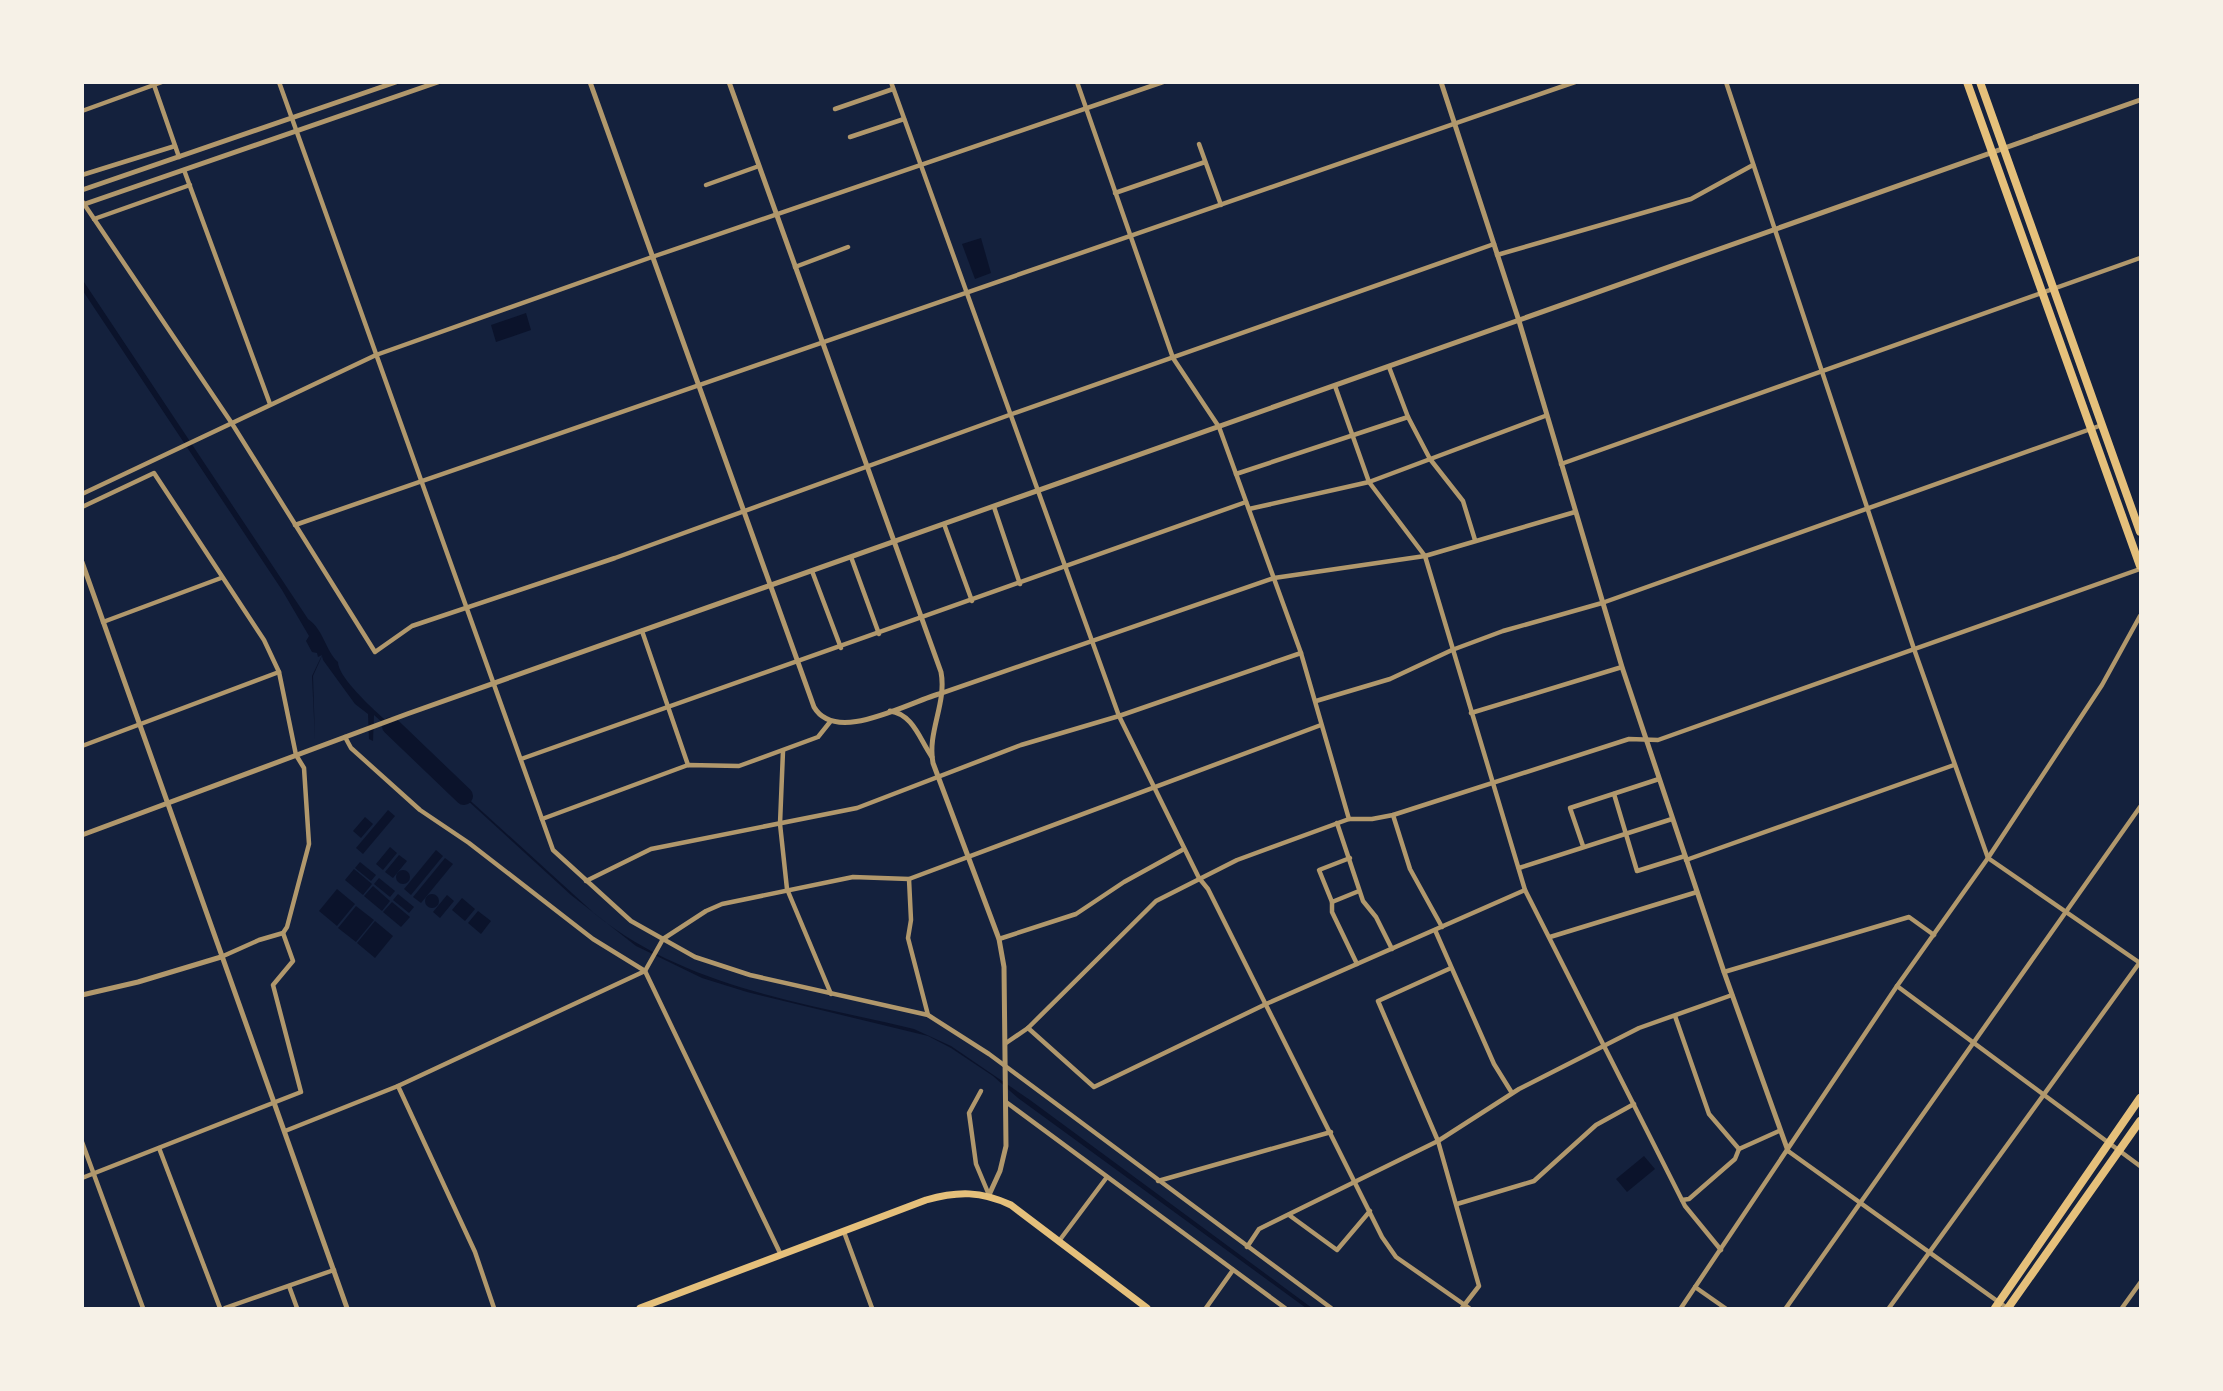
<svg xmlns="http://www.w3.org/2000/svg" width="2223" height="1391" viewBox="0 0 2223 1391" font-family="'IBM Plex Sans',sans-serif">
  <rect width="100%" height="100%" fill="#14213d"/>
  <g fill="#0b132b">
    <path d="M981 238 991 273 975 279 962 244Z"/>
    <path d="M82 279 308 619C324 630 325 650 338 662 338 681 393 727 409 741L407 743 595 914C687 988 802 1002 914 1029L951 1046 1030 1100 1312 1308H1306L1018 1098 993 1076 951 1048 928 1036 747 992 702 978 636 946 571 895 374 715 373 741 369 739 368 714 355 704 323 660 322 656 313 676 315 740 312 676 322 655 318 657 317 653 312 652 306 641 309 636 282 590 83 291Z"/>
    <path d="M526 313 531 330 496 342 491 325Z"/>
    <path d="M388 810 395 816 363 854 356 848Z"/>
    <path d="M365 817 373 824 361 838 353 831Z"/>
    <path d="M390 847 397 853 383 870 376 864Z"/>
    <path d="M436 850 443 856 411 895 404 889Z"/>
    <path d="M399 855 407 861 393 878 385 872Z"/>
    <path d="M445 858 453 864 421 903 413 897Z"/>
    <path d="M360 862 376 875 371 881 355 868Z"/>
    <path d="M354 869 372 884 363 895 345 880Z"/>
    <circle cx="403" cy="877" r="7"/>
    <path d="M379 878 395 891 390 897 374 884Z"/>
    <path d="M373 886 390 901 382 911 364 896Z"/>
    <path d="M337 889 355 904 337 926 319 911Z"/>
    <path d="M398 894 414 907 409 913 393 900Z"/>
    <circle cx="432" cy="901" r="7"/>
    <path d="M447 895 454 901 440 918 433 912Z"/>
    <path d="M462 898 475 909 465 921 452 910Z"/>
    <path d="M392 902 410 917 401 927 383 912Z"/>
    <path d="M356 906 374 920 356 942 338 928Z"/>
    <path d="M478 911 491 921 481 934 468 923Z"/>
    <path d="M375 921 393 936 375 958 357 943Z"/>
    <path d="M1644 1156 1655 1169 1627 1192 1616 1179Z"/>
  </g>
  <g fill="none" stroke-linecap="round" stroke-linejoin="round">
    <path stroke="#0b132b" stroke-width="18" d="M391 726 464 796"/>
    <g stroke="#b1986c" stroke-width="4.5">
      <path d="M279 82 553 850 631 921 695 957 750 975 928 1015 989 1054 1331 1308"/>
      <path d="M891 82 1119 716 1199 878 1208 889 1382 1237 1396 1257 1469 1308"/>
      <path d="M1077 82 1173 358 1219 427 1301 653 1349 819"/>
      <path d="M1726 82 1914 649 1988 858 2140 963"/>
      <path d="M154 85 179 157"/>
      <path d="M835 109 893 89"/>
      <path d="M82 111 162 82"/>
      <path d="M850 137 904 119"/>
      <path d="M1199 144 1221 205"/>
      <path d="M184 170 270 404"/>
      <path d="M82 175 175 146"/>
      <path d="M706 185 759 166"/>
      <path d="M1115 193 1205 162"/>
      <path d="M82 201 231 422 375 652 412 626 615 558 1012 414 1494 244"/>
      <path d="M94 219 190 185"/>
      <path d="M1497 255 1691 199 1753 165"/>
      <path d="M795 267 848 247"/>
      <path d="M1389 367 1408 417 1430 459 1463 501 1475 540"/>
      <path d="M1335 386 1369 482 1425 556 1525 890 1685 1206 1721 1250"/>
      <path d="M1561 464 2140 258"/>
      <path d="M1236 474 1408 417"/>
      <path d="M82 494 376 355 652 257 1163 82"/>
      <path d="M82 507 154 473 264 640 279 672 296 755 304 768 309 844 287 927 283 933 259 940 221 957"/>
      <path d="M994 507 1020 584"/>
      <path d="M1249 509 1369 482 1545 416"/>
      <path d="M944 524 972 601"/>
      <path d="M295 525 1575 82"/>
      <path d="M851 557 879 634"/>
      <path d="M812 571 841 648"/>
      <path d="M103 622 221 578"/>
      <path d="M642 631 688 765"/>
      <path d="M942 693 1274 578 1425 556 1575 512"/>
      <path d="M1316 701 1390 679 1452 650 1503 631 1602 603 2102 425"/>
      <path d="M1471 713 1622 667"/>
      <path d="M345 737 351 748 420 810 469 843 593 939 645 971 781 1255"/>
      <path d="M82 746 279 672"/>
      <path d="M783 751 780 824 787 889 831 994"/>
      <path d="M521 759 1246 502"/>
      <path d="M1614 794 1637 871 1685 856"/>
      <path d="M1393 815 1410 869 1442 927"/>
      <path d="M542 819 688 765 739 766 818 737 830 722"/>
      <path d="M1337 823 1363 901 1376 917 1392 949"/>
      <path d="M1583 846 1570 808 1659 779"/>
      <path d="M1350 858 1319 870 1332 902 1359 891"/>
      <path d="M1686 860 1954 765"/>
      <path d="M1519 868 1672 819"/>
      <path d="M909 879 911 920 908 938 928 1015"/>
      <path d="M586 881 651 849 857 808 1021 745 1119 716 1301 653"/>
      <path d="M1332 902V912L1357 964"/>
      <path d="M1435 930 1494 1064 1512 1093"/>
      <path d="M1550 937 1697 892"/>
      <path d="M999 939 1076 914 1124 882 1184 849"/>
      <path d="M1451 968 1378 1001 1438 1141 1479 1286 1462 1308"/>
      <path d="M1724 972 1909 917 1934 935"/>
      <path d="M1897 986 2140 1166"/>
      <path d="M1675 1016 1709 1114 1739 1149"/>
      <path d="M1028 1028 1094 1087 1266 1004 1525 890"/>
      <path d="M1006 1043 1028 1028 1156 901 1237 860 1349 819H1372L1393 815 1629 739 1658 740 2140 569"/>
      <path d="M398 1086 475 1252 494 1308"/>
      <path d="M981 1091 969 1113 976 1164 989 1195"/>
      <path d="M1006 1102 1285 1308"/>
      <path d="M285 1131 398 1086 645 971 663 939 706 911 722 904 853 877 909 879 1321 725"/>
      <path d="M82 1142 143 1308"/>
      <path d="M159 1148 220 1308"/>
      <path d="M1788 1151 2007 1308"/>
      <path d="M82 1178 301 1092 273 985 293 961 283 933"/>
      <path d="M1158 1181 1331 1132"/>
      <path d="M1682 1200 1689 1199 1735 1159 1739 1149 1779 1131"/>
      <path d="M1457 1204 1534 1181 1596 1125 1634 1104"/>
      <path d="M1289 1215 1337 1250 1370 1211"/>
      <path d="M844 1232 872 1308"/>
      <path d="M1059 1241 1107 1177"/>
      <path d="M1247 1247 1259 1229 1438 1141 1519 1089 1639 1028 1732 995"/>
      <path d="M289 1286 297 1308"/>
      <path d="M1695 1287 1725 1308"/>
      <path d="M225 1308 334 1270"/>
      <path d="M1206 1308 1233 1270"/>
      <path d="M1681 1308 1897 986 1988 858 2102 685 2140 616"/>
      <path d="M1786 1308 2140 807"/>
      <path d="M1889 1308 2140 962"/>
      <path d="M2122 1308 2140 1283"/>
    </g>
    <g stroke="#b1986c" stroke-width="5">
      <path d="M590 82 814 707C836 745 908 702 942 693"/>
      <path d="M729 82 941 672C947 703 927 732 933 763L999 939 1004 967 1006 1146 1000 1171 989 1195"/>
      <path d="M1441 82 1519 321 1622 667 1724 972 1788 1151"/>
      <path d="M82 190 396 82"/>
      <path d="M82 205 438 82"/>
      <path d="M82 562 347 1308"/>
      <path d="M890 711C913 714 920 740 932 757"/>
      <path d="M82 835 407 714 2140 100"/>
      <path d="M82 995 138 982 221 957"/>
    </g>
    <path stroke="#e5c07b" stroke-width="7" d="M640 1308 926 1200C958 1191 981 1191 1011 1205L1147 1308"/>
    <g stroke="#e5c07b" stroke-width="8">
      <path d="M1967 82 2140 566"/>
      <path d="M1980 82 2140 532"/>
      <path d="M1995 1308 2140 1098"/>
      <path d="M2008 1308 2140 1121"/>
    </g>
  </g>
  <rect width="2223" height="1391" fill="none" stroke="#f6f1e7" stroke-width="168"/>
</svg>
